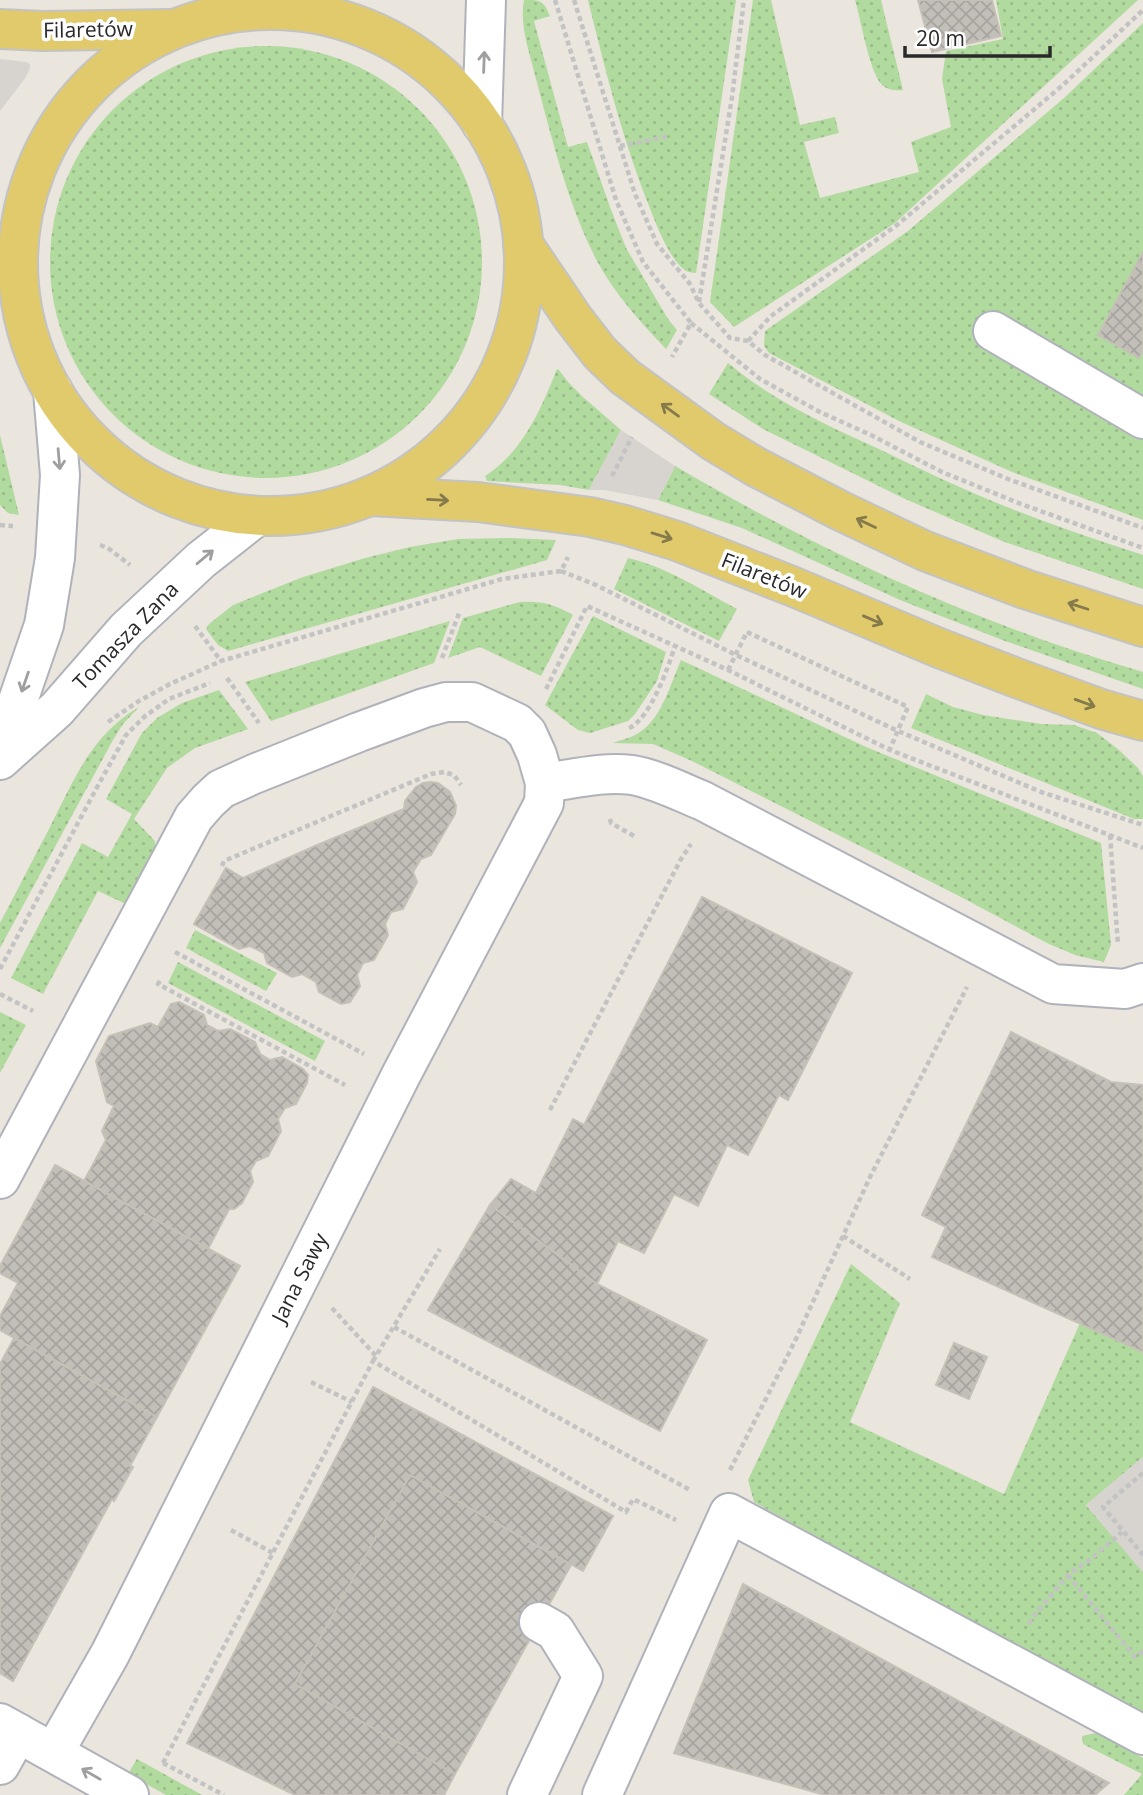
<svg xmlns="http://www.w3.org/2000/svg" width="1143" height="1795" viewBox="0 0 1143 1795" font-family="'Open Sans',sans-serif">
  <defs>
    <pattern id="green-dots" width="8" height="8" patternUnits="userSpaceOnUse" patternTransform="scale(1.75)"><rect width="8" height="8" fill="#b1da9f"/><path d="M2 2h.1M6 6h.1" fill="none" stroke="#98bb89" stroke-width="1.8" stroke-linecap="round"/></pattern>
    <pattern id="building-cross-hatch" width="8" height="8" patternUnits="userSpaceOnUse" patternTransform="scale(1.75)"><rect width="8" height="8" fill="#c2bfb9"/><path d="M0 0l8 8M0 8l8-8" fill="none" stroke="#a7a49f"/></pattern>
  </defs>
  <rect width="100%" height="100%" fill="#eae5dd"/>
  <g fill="url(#green-dots)">
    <path d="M524 0C541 0 543 0 550 16L534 21 568 147 587 142 610 207 626 248 668 319 677 330 666 349C640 322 615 294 597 261 568 205 552 139 536 79 530 54 519 25 524 0Z"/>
    <path d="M588 0H736L696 273C693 273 689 272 686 271 672 262 659 232 653 216 624 146 606 73 588 0Z"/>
    <path d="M753 0H771L800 125 835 117 839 133 804 142 820 198 919 172 911 142 951 127 942 79 946 51 1003 39 996 0H1138L895 223 734 327 710 302Z"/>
    <path d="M855 0H881L903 90C896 91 888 90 882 85 869 71 861 20 855 0Z"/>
    <path d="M1143 23V520L1012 472 899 421 769 353 764 346 765 331 908 231 1064 98Z"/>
    <circle cx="266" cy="262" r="216"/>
    <path d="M728 363C773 401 828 426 881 450 922 470 964 490 1007 507 1052 525 1097 540 1143 555V589L1002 541 903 498 763 429 709 394Z"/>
    <path d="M557 369 559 370 568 382 583 397 621 430 589 490 560 485 487 481 485 476C523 452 541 409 557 369Z"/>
    <path d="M0 435 19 515 8 513 0 505Z"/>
    <path d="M675 466C822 552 979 625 1143 672V689L1005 641 900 600 742 528 658 500Z"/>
    <path d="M509 538 556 540 547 560 228 651 218 645 206 629 209 624 233 605 303 577 365 558 410 547 458 539Z"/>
    <path d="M628 558C665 566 703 591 737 609L719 641 614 589Z"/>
    <path d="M520 602C544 601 552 604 573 615L541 676 480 647 448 658 463 618Z"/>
    <path d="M593 616 666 652 657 681 635 714 628 721 590 733 578 730 545 705Z"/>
    <path d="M450 621 434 663 271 721 245 682Z"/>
    <path d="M681 660 866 747 1101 843 1111 945 1104 962 1075 955 1047 943 963 898 692 761 653 744 613 743C620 740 628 739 635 735 661 722 670 685 681 660Z"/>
    <path d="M219 690 248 729 195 748 167 768 134 819 155 841V859L128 905 98 891 43 994 11 978 82 843 108 857 132 814 106 799 142 733 157 718 182 703Z"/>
    <path d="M926 694 953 707 983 715 1041 724 1074 725 1097 733 1119 750 1138 768 1143 776V819H1134L911 728Z"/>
    <path d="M139 707 123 724 113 740 0 948V923C17 891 33 859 50 827 74 780 91 735 139 707Z"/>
    <path d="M195 930 277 973 266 991 186 948Z"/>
    <path d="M178 962 325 1041 315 1061 168 983Z"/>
    <path d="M0 1012 26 1025 0 1073Z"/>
    <path d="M851 1264 900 1303 850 1422 1004 1494 1080 1323 1143 1352V1457L1086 1505 1143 1572V1717L754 1502 748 1480Z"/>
    <path d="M1096 1733 1143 1758V1795H1124L1142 1774 1083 1744 1082 1736Z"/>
    <path d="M137 1759 202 1795H166L128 1774Z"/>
  </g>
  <g fill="#d7d4cf">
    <path d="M0 59 26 62 30 64V68L26 77 0 111Z"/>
    <path d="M621 430 675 466 658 500 604 490H589Z"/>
    <path d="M1143 1457V1572L1086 1505Z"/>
  </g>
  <g fill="url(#building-cross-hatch)" stroke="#c5c1b7" stroke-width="2">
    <path d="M918 0H992L1001 36 932 52Z"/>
    <path d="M1143 252V351L1139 358 1098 335Z"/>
    <path d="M431 782 438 783 450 792 456 806 455 814 431 855 421 859 413 872 417 882 403 909 391 912 385 924 388 935 374 960 363 963 357 975 360 986 350 1002 341 1004 319 992 316 982 302 974 292 977 267 963 264 953 250 946 239 949 194 924 226 868 243 878 315 846 404 809 405 801 416 787 423 783Z"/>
    <path d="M702 897 852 973 788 1100 779 1095 748 1155 727 1145 698 1206 674 1194 644 1253 618 1241 597 1284 490 1205 511 1179 536 1193 573 1119 584 1125Z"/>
    <path d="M179 1002 204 1015 207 1025 218 1031 230 1029 255 1042 260 1054 270 1060 282 1057 303 1069 308 1075 307 1083 296 1104 285 1108 278 1119 281 1131 268 1156 256 1161 250 1171 253 1182 242 1203 234 1209H229L208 1249 84 1181 106 1140 102 1131 114 1106 107 1102 96 1061 109 1036 150 1023 158 1027 171 1004Z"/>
    <path d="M1011 1032 1111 1082 1143 1085V1352L932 1257 946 1227 922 1215Z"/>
    <path d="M55 1165 240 1266 157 1417 0 1330V1316L18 1283 0 1273V1266Z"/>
    <path d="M490 1205 597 1284 707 1340 660 1431 428 1310Z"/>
    <path d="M14 1338 157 1417 130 1466 133 1467 114 1501 112 1499 13 1681 0 1673V1364Z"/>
    <path d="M954 1343 987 1357 969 1399 936 1385Z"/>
    <path d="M373 1387 613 1516 583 1571 410 1475 295 1684 455 1774 444 1795H295L187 1743Z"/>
    <path d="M410 1475 571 1565 455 1774 295 1684Z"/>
    <path d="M743 1584 793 1611 1109 1783 1095 1795H825L674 1753Z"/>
  </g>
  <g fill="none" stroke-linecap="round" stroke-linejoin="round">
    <defs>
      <g id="minor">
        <path d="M245 11 261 0"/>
        <path d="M482 124 486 0"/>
        <path d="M993 331 1143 419"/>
        <path d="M0 753 44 625 55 558 60 475 53 391"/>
        <path d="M0 760 57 709 126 630 201 560 257 516"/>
        <path d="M545 783C573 779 604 771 632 775 656 779 681 792 703 801L1053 984 1125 989 1143 983"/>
        <path d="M0 1179 194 817 208 801 221 789 254 774 359 732 424 708 446 702H472L517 723 527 733 537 755 545 783 544 803 401 1075 110 1654 54 1752"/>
        <path d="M0 1723 129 1795"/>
        <path d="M0 1765 18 1733"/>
        <path d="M527 1795 583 1676 555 1631 539 1622"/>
        <path d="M602 1795 729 1513 1143 1735"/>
      </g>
      <g id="major">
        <circle cx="271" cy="263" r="253"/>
        <path d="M0 29 43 31 170 29"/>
        <path d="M523 244 573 318 600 353 625 377 713 441 756 467 841 511 925 551 1025 589 1143 627"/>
        <path d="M370 496 478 502 590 517 625 525 677 541 794 587 939 648 1014 677 1101 709 1143 721"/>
      </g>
    </defs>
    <use href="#minor" stroke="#b0b2bb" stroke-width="42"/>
    <use href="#major" stroke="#c3c3c3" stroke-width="42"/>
    <g stroke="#c3c3c3" stroke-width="4.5" stroke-dasharray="5 3.5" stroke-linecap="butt">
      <path d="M555 0 616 200 643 262 691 323 672 357"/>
      <path d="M574 0 635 194 657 244 690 284 699 303 730 338 748 341 765 355 920 442 1008 479 1143 528"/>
      <path d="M620 146 670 136"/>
      <path d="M699 302 732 97 744 0"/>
      <path d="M691 323 760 379 820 412 871 435 942 472 1021 504 1143 548"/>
      <path d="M748 341 771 316 897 225 1063 85 1143 10"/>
      <path d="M612 476 632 437"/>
      <path d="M0 525 13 526"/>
      <path d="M100 545 108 548 130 565"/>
      <path d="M561 571 596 585 736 655 898 731 1041 792 1143 825"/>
      <path d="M195 626 221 661"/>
      <path d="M442 658 460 611"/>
      <path d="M728 670 747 632 908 707 890 749"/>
      <path d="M227 678 259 723"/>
      <path d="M546 689 587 606 728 670 890 750 1143 848"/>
      <path d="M108 722 139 701 170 684 221 661 502 579 561 571 568 557"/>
      <path d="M629 728C650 719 668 668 675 646"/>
      <path d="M610 819 611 823 634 836"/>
      <path d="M1110 835 1118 945"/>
      <path d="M222 866 224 861 431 774 444 772 454 775 461 785"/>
      <path d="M175 952 364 1054"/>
      <path d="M0 969 95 791 126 735 144 717 169 699 210 683"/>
      <path d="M160 981 158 984 345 1085"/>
      <path d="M0 994 33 1011"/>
      <path d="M550 1110 681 859 691 844"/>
      <path d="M843 1236 910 1279"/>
      <path d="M332 1308 376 1356"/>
      <path d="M394 1327 690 1490"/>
      <path d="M373 1361 440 1249"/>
      <path d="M311 1382 352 1402"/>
      <path d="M730 1470 795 1341 870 1177 967 987"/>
      <path d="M1143 1473 1103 1507 1143 1555"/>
      <path d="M231 1530 273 1553"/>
      <path d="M1068 1575 1135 1657 1143 1651"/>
      <path d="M1029 1624 1032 1618 1068 1575 1092 1558 1122 1532"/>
      <path d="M163 1763 373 1361 626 1512 633 1499 676 1520"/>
      <path d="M163 1763 224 1795"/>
    </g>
    <use href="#minor" stroke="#fff" stroke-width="38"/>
    <use href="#major" stroke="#e0ca6c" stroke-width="38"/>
  </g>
  <defs><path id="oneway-shaft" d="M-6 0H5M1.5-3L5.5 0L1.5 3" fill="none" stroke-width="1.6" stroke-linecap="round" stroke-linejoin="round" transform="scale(1.75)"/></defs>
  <g stroke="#9f9f9f">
    <use href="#oneway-shaft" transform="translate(484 62) rotate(-88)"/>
    <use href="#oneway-shaft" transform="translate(59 459) rotate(85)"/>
    <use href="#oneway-shaft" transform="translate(205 557) rotate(-40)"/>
    <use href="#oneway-shaft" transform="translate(25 682) rotate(109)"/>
    <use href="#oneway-shaft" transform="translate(91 1774) rotate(-150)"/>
  </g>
  <g stroke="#847a4a">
    <use href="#oneway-shaft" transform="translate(670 410) rotate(-144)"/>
    <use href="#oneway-shaft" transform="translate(438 500) rotate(3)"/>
    <use href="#oneway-shaft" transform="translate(866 523) rotate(-155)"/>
    <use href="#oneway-shaft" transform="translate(662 536) rotate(17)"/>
    <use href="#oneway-shaft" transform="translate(1078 606) rotate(-162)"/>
    <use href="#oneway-shaft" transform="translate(873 620) rotate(23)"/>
    <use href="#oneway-shaft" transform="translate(1085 703) rotate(20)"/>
  </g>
  <g text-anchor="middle" stroke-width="7" stroke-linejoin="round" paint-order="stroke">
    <g font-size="21" fill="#292929" stroke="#fff">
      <text transform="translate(88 30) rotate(-1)" y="7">Filaretów</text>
      <text transform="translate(764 576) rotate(22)" y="7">Filaretów</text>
      <text transform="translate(126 636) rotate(-46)" y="7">Tomasza Zana</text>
      <text transform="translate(300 1278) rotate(-63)" y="7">Jana Sawy</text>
    </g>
  </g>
  <path d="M905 46v10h145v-10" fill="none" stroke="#292929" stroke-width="3.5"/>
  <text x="916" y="46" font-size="21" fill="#292929" stroke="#ffffff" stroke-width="5" paint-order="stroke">20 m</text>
</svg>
